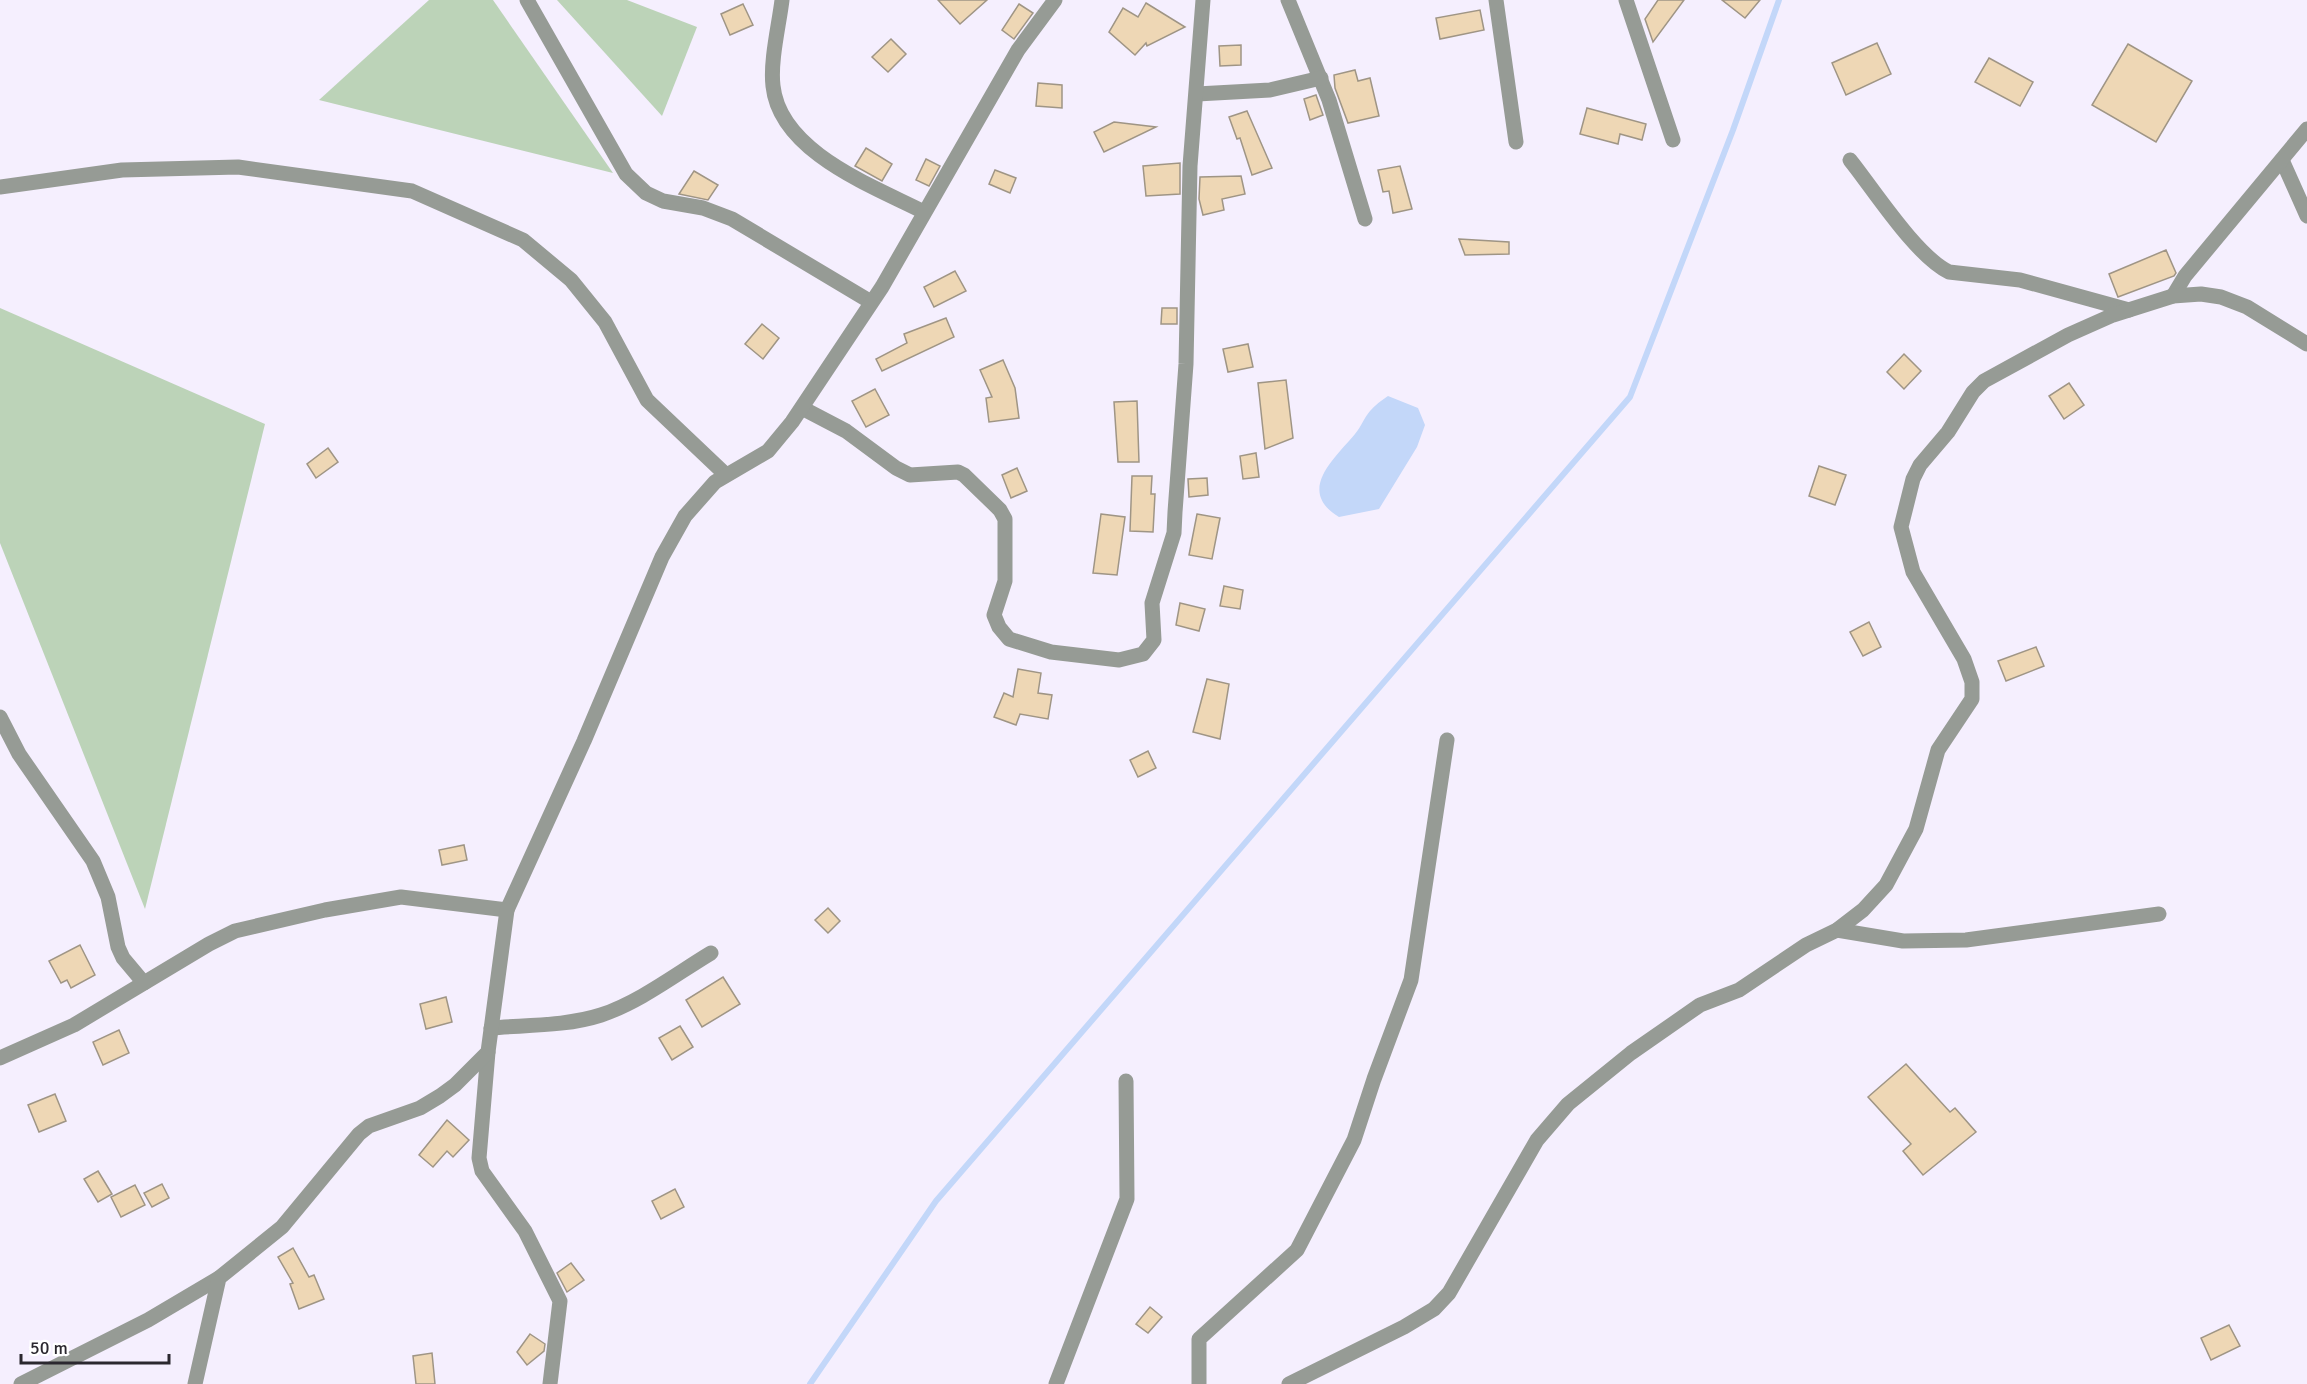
<svg xmlns="http://www.w3.org/2000/svg" width="2307" height="1384" viewBox="0 0 2307 1384" font-family="Signika,sans-serif">
  <rect width="100%" height="100%" fill="#f5effe"/>
  <g fill="#bcd3b8">
    <path d="M429 0H493L613 173 319 100Z"/>
    <path d="M557 0H627L697 27 662 116Z"/>
    <path d="M0 308 265 424 145 909 0 543Z"/>
  </g>
  <path fill="#c3d7f9" d="M1388 396 1418 408 1425 425 1417 447 1379 509 1339 517C1296 491 1334 459 1355 434 1361 427 1364 418 1370 411 1375 405 1382 400 1388 396Z"/>
  <g fill="none" stroke-linecap="round" stroke-linejoin="round">
    <path stroke="#c3d7f9" stroke-width="6" d="M810 1384 936 1201 1630 397 1733 130 1779 0"/>
  </g>
  <g fill="#eed7b5" stroke="#9f9585" stroke-width="1.5">
    <path d="M938 0H987L960 24Z"/>
    <path d="M1658 0H1684L1653 42 1645 19Z"/>
    <path d="M1722 0H1760L1745 18Z"/>
    <path d="M1146 3 1185 27 1147 46 1146 43 1135 55 1109 32 1123 8 1138 17Z"/>
    <path d="M743 4 753 25 730 35 721 14Z"/>
    <path d="M1019 4 1033 13 1014 39 1002 30Z"/>
    <path d="M1480 10 1484 30 1440 39 1436 18Z"/>
    <path d="M891 39 906 54 888 72 872 57Z"/>
    <path d="M1877 43 1891 74 1846 95 1832 63Z"/>
    <path d="M2128 44 2192 81 2156 142 2092 105Z"/>
    <path d="M1241 45V65L1220 66 1219 46Z"/>
    <path d="M1989 58 2033 82 2020 106 1975 82Z"/>
    <path d="M1355 70 1358 81 1370 78 1379 116 1348 123 1335 88 1334 75Z"/>
    <path d="M1038 83 1062 85V108L1036 106Z"/>
    <path d="M1316 95 1323 115 1310 120 1304 99Z"/>
    <path d="M1587 108 1646 124 1642 140 1620 134 1618 144 1580 134Z"/>
    <path d="M1247 111 1272 168 1252 175 1240 138 1237 139 1229 117Z"/>
    <path d="M1114 122 1156 127 1104 152 1094 132Z"/>
    <path d="M866 148 892 164 882 181 855 166Z"/>
    <path d="M926 159 940 166 929 186 916 180Z"/>
    <path d="M1180 163V194L1146 196 1143 166Z"/>
    <path d="M1400 166 1412 209 1393 213 1389 191 1383 192 1378 170Z"/>
    <path d="M995 170 1016 178 1010 193 989 184Z"/>
    <path d="M694 171 718 185 708 200 679 194Z"/>
    <path d="M1241 176 1245 194 1222 199 1224 210 1203 215 1199 199 1200 177Z"/>
    <path d="M1459 239 1509 242V254L1465 255Z"/>
    <path d="M2166 250 2176 273 2174 276 2118 297 2109 274Z"/>
    <path d="M955 271 966 291 934 307 924 287Z"/>
    <path d="M1162 308H1177V324H1161Z"/>
    <path d="M946 318 954 337 882 371 876 359 907 343 904 334Z"/>
    <path d="M762 324 779 338 763 359 745 344Z"/>
    <path d="M1248 344 1253 367 1228 372 1223 349Z"/>
    <path d="M1904 354 1921 371 1904 389 1887 372Z"/>
    <path d="M1003 360 1015 388 1019 418 989 422 986 398 992 397 980 370Z"/>
    <path d="M1286 380 1293 438 1265 449 1258 383Z"/>
    <path d="M2069 383 2084 405 2064 419 2049 396Z"/>
    <path d="M875 389 889 415 866 427 852 401Z"/>
    <path d="M1137 401 1139 462H1118L1114 402Z"/>
    <path d="M328 448 338 462 316 478 307 464Z"/>
    <path d="M1256 453 1259 477 1243 479 1240 456Z"/>
    <path d="M1819 466 1846 475 1835 505 1809 496Z"/>
    <path d="M1017 468 1027 491 1011 498 1002 475Z"/>
    <path d="M1132 476H1152L1151 494H1155L1153 532 1130 531Z"/>
    <path d="M1207 478 1208 495 1189 497 1188 479Z"/>
    <path d="M1101 514 1125 517 1117 575 1093 573Z"/>
    <path d="M1197 514 1220 518 1212 559 1189 555Z"/>
    <path d="M1224 586 1243 590 1240 609 1220 606Z"/>
    <path d="M1180 603 1205 609 1199 631 1176 625Z"/>
    <path d="M1869 622 1881 647 1863 656 1850 632Z"/>
    <path d="M2036 647 2044 666 2006 681 1998 661Z"/>
    <path d="M1018 669 1041 673 1038 693 1052 695 1048 719 1020 714 1016 725 994 717 1004 693 1013 697Z"/>
    <path d="M1207 679 1229 684 1220 739 1193 732Z"/>
    <path d="M1148 751 1156 768 1138 777 1130 760Z"/>
    <path d="M464 845 467 860 442 865 439 850Z"/>
    <path d="M828 908 840 921 828 933 815 920Z"/>
    <path d="M80 945 95 975 71 988 67 980 61 983 49 961Z"/>
    <path d="M723 977 740 1004 702 1027 686 1000Z"/>
    <path d="M446 997 452 1022 426 1029 420 1004Z"/>
    <path d="M680 1026 693 1047 672 1060 659 1038Z"/>
    <path d="M119 1030 129 1053 103 1065 93 1042Z"/>
    <path d="M1906 1064 1950 1112 1955 1108 1976 1132 1923 1175 1903 1151 1911 1144 1868 1097Z"/>
    <path d="M55 1094 66 1121 39 1132 28 1105Z"/>
    <path d="M447 1120 469 1140 453 1157 447 1151 433 1167 419 1155Z"/>
    <path d="M98 1171 112 1194 98 1202 84 1179Z"/>
    <path d="M162 1184 169 1198 152 1207 144 1193Z"/>
    <path d="M135 1185 145 1205 121 1217 111 1197Z"/>
    <path d="M675 1189 684 1207 661 1219 652 1201Z"/>
    <path d="M293 1248 309 1277 314 1275 324 1299 299 1309 290 1284 293 1283 278 1257Z"/>
    <path d="M571 1263 584 1280 567 1292 557 1273Z"/>
    <path d="M1150 1307 1162 1317 1148 1333 1136 1324Z"/>
    <path d="M2229 1325 2240 1346 2211 1360 2201 1338Z"/>
    <path d="M530 1334 545 1344 544 1351 527 1365 517 1352Z"/>
    <path d="M432 1353 435 1384H416L413 1356Z"/>
  </g>
  <g fill="none" stroke-linecap="round" stroke-linejoin="round">
    <g stroke="#969b95" stroke-width="15">
      <path d="M527 0 626 174 646 193 663 201 703 208 732 219 871 302"/>
      <path d="M782 0C779 25 770 61 773 86 780 152 873 186 924 212"/>
      <path d="M1288 0 1329 100 1365 219"/>
      <path d="M1496 0 1516 142"/>
      <path d="M1626 0 1673 140"/>
      <path d="M1197 94 1270 90 1321 78"/>
      <path d="M1850 160C1874 190 1916 256 1949 272L2020 280 2129 310"/>
      <path d="M2282 160 2307 216"/>
      <path d="M0 187 122 170 238 167 412 191 523 240 571 280 605 322 647 400 725 474"/>
      <path d="M2173 296 2185 276 2307 129"/>
      <path d="M802 408 846 431 896 468 910 475 958 472 964 475 1000 510 1005 519V581L994 615 999 627 1009 639 1051 652 1119 660 1143 654 1154 640 1152 603 1174 533 1175 512 1186 364 1190 166 1203 0"/>
      <path d="M0 717 19 754 93 861 108 897 118 947 123 958 144 983"/>
      <path d="M1837 930 1903 941 1966 940 2159 914"/>
      <path d="M491 1028C527 1025 567 1026 601 1015 640 1002 676 974 711 953"/>
      <path d="M488 1052 479 1158 482 1171 525 1231 560 1301 550 1384"/>
      <path d="M0 1058 74 1025 209 944 235 931 325 910 401 897 507 910 584 741 662 557 685 516 715 482 768 451 792 422 882 287 1018 50 1055 0"/>
      <path d="M21 1384 148 1320 219 1278"/>
      <path d="M195 1384 219 1278 282 1227 359 1134 369 1126 420 1108 440 1096 455 1085 488 1052 507 910"/>
      <path d="M1056 1384 1127 1199 1126 1081"/>
      <path d="M1199 1384V1339L1297 1250 1354 1140 1374 1079 1411 980 1447 740"/>
      <path d="M1289 1384 1404 1327 1434 1309 1449 1293 1537 1140 1568 1104 1631 1053 1700 1005 1739 990 1806 945 1837 930 1863 910 1886 885 1916 829 1938 750 1972 699V682L1964 659 1913 572 1901 527 1913 479 1920 465 1948 432 1973 392 1984 381 2068 335 2113 315 2173 296 2201 294 2221 297 2247 307 2307 344"/>
    </g>
  </g>
  <path d="M21 1354v9h148v-9" fill="none" stroke="#2b282f" stroke-width="3"/>
  <text x="30" y="1354" font-size="18" fill="#2b282f" stroke="#ffffff" stroke-width="4.5" paint-order="stroke">50 m</text>
</svg>
